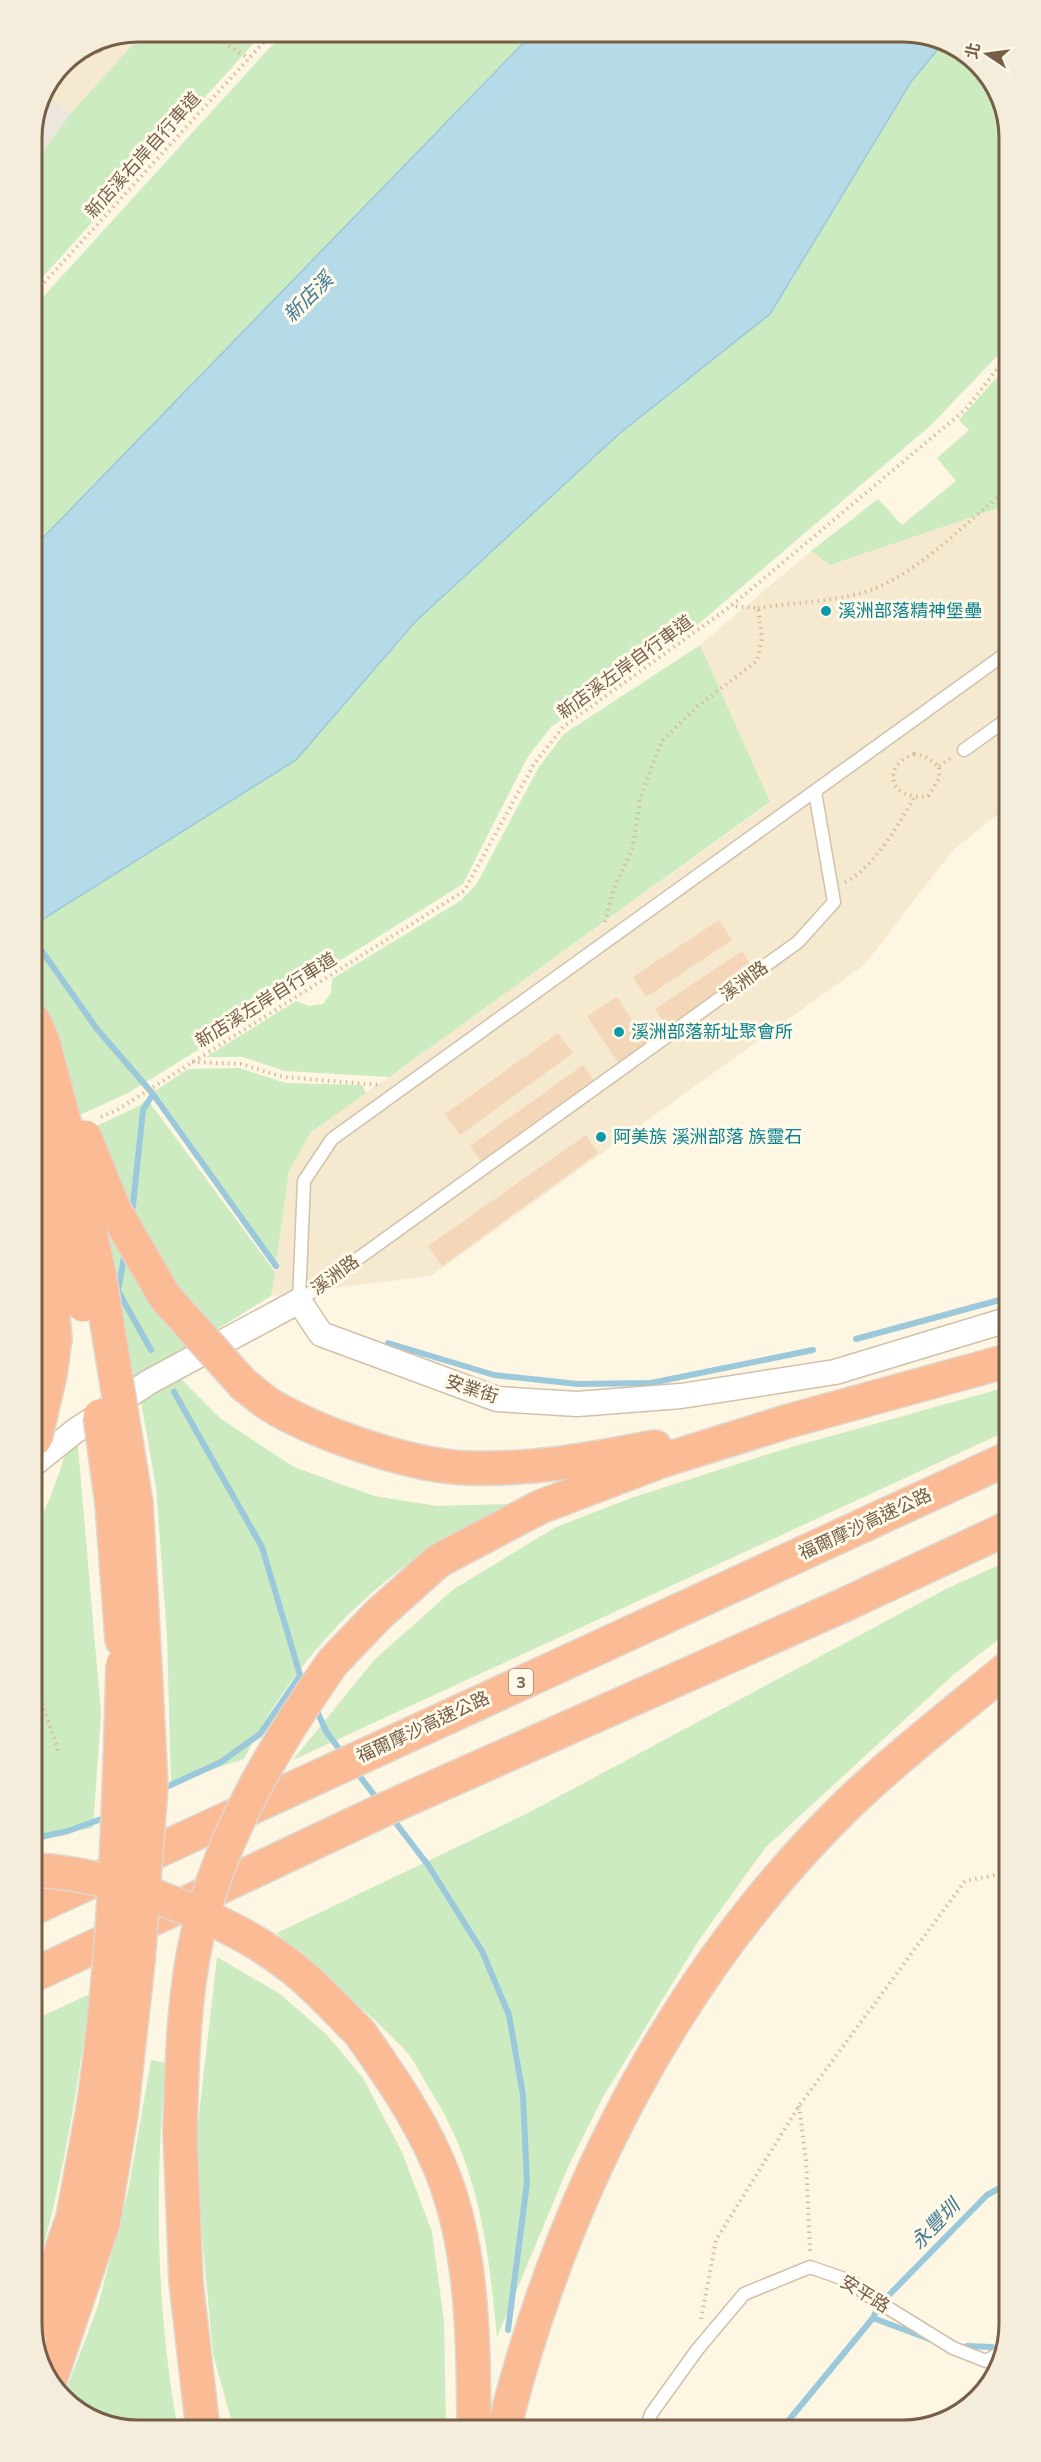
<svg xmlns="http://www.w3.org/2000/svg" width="1041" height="2462" viewBox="0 0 1041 2462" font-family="'Nunito Sans','Noto Sans TC',sans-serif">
  <rect width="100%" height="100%" fill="#fdf6e2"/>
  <g fill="#f5e9d0">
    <path d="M138 32H144L71 113 47 97 63 62 97 39Z"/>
    <path d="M1005 506 1006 808 953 850 865 964 431 1276 271 1296 289 1171 310 1133 770 803 700 645 811 551 830 565Z"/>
  </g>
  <path fill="#ece6dd" d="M47 97 71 113 32 166V131Z"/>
  <g fill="#ccebc0">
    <path d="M144 32H264L32 289V166L71 113Z"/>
    <path d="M284 32H534L33 548 32 309Z"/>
    <path d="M942 44 968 54 1004 104 1005 348 930 426 696 626 551 727 527 758 463 884 328 968C307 964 292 969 292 992L128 1093 34 1136V925L296 760 415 622 619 434 770 314 912 82Z"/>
    <path d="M1005 368V506L830 565 811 551 878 499 902 525 956 481 937 458 969 430 959 420Z"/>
    <path d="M700 645 770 802 389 1077 285 1071 242 1057H206L296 1001 309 1006 323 1004 331 993 332 979 460 901 476 885 539 767 564 734Z"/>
    <path d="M239 1068 286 1083 362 1085 366 1093 310 1133 289 1171 276 1263 155 1091 188 1069Z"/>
    <path d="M147 1099 275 1272 271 1296 164 1362 221 1419 294 1467 374 1496 437 1506 512 1504C482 1521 449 1535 421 1555 346 1605 284 1679 244 1759L171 1783 167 1635 156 1487 137 1379 128 1383 101 1251 41 1349 35 1403 34 1155 139 1106Z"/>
    <path d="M1007 1387V1431L293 1760 375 1659 454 1589 556 1527 634 1497 781 1450Z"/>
    <path d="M75 1412 101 1714 93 1828 36 1837 35 1531C54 1493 67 1454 75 1412Z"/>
    <path d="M1008 1561V1632L953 1675 765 1848 699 1940 603 2097 569 2165 497 2337C488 2244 479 2165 427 2085 420 2073 414 2060 405 2050 365 2008 319 1973 277 1933L526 1814 946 1589Z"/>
    <path d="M217 1957 280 1994 327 2035 363 2078 402 2152 432 2232 444 2321 446 2428 234 2430 213 2354 202 2235 197 2132Z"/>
    <path d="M90 1994C78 2087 63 2179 37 2270L36 2019Z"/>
    <path d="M151 2060 166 2063C154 2185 156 2309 178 2430H130L73 2408 64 2395 97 2309 128 2192Z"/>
  </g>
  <path fill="#b5dae8" stroke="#9bc8da" stroke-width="1.5" d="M534 32H911L942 44 911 82 770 314 619 434 415 622 296 760 34 925 33 548Z"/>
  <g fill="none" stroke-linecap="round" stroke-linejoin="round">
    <g stroke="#9bc8da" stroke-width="6">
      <path d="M34 940 97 1029 153 1094 276 1266"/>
      <path d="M132 1215 143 1110 153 1094"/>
      <path d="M125 1252 118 1291 151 1350"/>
      <path d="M856 1339 1007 1298"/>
      <path d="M388 1343 494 1375 578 1384 651 1383 813 1350"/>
      <path d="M174 1392 262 1547 303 1685"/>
      <path d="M315 1707 327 1733 344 1755"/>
      <path d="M355 1770 378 1800"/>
      <path d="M162 1789 221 1762 260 1734 299 1677"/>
      <path d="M392 1818 428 1865 482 1951 509 2015 523 2095 527 2183 508 2330"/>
      <path d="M36 1838 68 1831 107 1817"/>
      <path d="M889 2295 987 2195 1009 2183"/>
      <path d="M873 2318 929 2339"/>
      <path d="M967 2346 992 2347"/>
      <path d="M784 2426 873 2318 879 2305"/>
    </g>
  </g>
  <g fill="#f4d7b8">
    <path d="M719 920 732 940 646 997 633 977Z"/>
    <path d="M742 951 755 971 668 1029 655 1009Z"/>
    <path d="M617 997 650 1049 622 1068 587 1016Z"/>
    <path d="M558 1033 573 1053 460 1135 445 1114Z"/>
    <path d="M583 1065 597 1085 484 1166 470 1146Z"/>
    <path d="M586 1135 598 1153 442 1266 428 1246Z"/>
  </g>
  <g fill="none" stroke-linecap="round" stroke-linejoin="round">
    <defs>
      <g id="lane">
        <path d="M97 46 102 39"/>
        <path d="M964 750 1006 720"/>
        <path d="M299 1301 304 1181 332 1139 1005 654"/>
        <path d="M299 1301 798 942 834 902 815 792"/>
        <path d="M647 2427 651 2414 697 2350 744 2294 810 2267 853 2282 864 2293 953 2348 986 2361 1000 2353"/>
      </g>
      <path id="street" d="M35 1463 75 1431 149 1382 299 1301 321 1334 497 1399 577 1404 681 1396 835 1372 1007 1320"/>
      <g id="highway">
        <path d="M34 1021 43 1042"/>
        <path d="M244 1385C255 1393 265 1403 277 1409 325 1436 414 1467 469 1468 532 1470 594 1459 655 1447"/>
        <path d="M136 1503 145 1668"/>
        <path d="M112 1504 122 1640"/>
        <path d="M333 1662 378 1615 438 1561 540 1507 661 1461 789 1421 1007 1361"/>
        <path d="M36 1907 1007 1459"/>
        <path d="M36 1974 381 1811 844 1605 1008 1528"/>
        <path d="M360 2033C388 2073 416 2113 436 2158 474 2241 473 2339 474 2428"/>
        <path d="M180 2131 186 2282 203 2430"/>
        <path d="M37 2323 73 2217 93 2109"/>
        <path d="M51 2377 103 2223 121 2115"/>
        <path d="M504 2428C562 2196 675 1973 847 1805 898 1756 954 1713 1008 1668"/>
      </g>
    </defs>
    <use href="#lane" stroke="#d1c1ab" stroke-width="15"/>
    <use href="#street" stroke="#d1c1ab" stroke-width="27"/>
    <use href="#highway" stroke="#ded8d3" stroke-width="36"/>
    <g stroke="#d9bb9b" stroke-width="4" stroke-dasharray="1.5 4.5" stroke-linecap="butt">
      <path d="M209 32 249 59"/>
      <path d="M32 296 273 32"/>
      <path d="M758 608C792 603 845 601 876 588 921 569 959 529 997 498L1005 495"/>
      <path d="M914 754 924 756 939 766V779L928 796C891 802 879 767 914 754Z"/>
      <path d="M939 766 951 758"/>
      <path d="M845 882C873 869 898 825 914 798"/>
      <path d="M605 922 613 891 633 847 640 799 661 742 699 705 757 661 762 638 758 608 731 606"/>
      <path d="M192 1062 241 1064 283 1077 380 1085"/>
      <path d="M101 1117 117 1110 464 891 534 764 564 726 731 606 966 409 1005 359"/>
      <path d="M35 1656 41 1700 59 1753"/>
      <path d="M799 2106 806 2160 810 2251"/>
      <path d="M701 2319 716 2240 799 2106 965 1881 1006 1873 1008 1880"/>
    </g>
    <use href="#lane" stroke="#fff" stroke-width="12"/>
    <use href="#street" stroke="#fff" stroke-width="24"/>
    <use href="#highway" stroke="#fbbc95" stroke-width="33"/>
    <defs>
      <g id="highway-bridge">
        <path d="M43 1042 74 1158 99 1273 136 1503"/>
        <path d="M35 1100 83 1305"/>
        <path d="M85 1137 114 1209 165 1297 244 1385"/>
        <path d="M100 1416 112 1504"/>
        <path d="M35 1439 50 1375 55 1338 45 1234 39 1206"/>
        <path d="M36 1870C117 1874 240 1922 301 1975 322 1993 341 2014 360 2033"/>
        <path d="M93 2109C115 1962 119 1812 123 1664"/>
        <path d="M121 2115 138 1962 151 1786 145 1668"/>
        <path d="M180 2131C182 2065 183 1997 198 1932 223 1832 274 1746 333 1662"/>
      </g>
    </defs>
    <use href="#highway-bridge" stroke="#ded8d3" stroke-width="36" stroke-linecap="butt"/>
    <use href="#highway-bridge" stroke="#fbbc95" stroke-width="33"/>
  </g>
  <g fill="#0f9aa8" stroke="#fff9e9" stroke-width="2">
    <circle cx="826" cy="611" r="6"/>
    <circle cx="619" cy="1032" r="6"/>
    <circle cx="601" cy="1137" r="6"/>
  </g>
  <g text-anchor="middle" stroke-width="6" stroke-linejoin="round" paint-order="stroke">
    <rect fill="#fff9e9" stroke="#9f8c78" stroke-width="1.5" x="509" y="1669" width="24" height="26" rx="4.5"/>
    <g font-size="16" font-weight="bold" fill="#765e47">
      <text x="521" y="1688">3</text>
    </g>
    <g font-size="18" fill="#765e47" stroke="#fff9e9">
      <text transform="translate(143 155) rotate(-48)" y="6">新店溪右岸自行車道</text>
      <text transform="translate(625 667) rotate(-36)" y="6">新店溪左岸自行車道</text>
      <text transform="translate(744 981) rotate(-36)" y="6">溪洲路</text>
      <text transform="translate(266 1000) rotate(-32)" y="6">新店溪左岸自行車道</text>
      <text transform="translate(335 1275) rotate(-36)" y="6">溪洲路</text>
      <text transform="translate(472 1389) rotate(18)" y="6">安業街</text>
      <text transform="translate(865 1524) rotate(-25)" y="6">福爾摩沙高速公路</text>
      <text transform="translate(423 1727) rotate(-25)" y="6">福爾摩沙高速公路</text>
      <text transform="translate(865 2294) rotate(32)" y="6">安平路</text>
    </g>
    <g font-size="18" fill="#0d838f" stroke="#fff9e9" text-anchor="start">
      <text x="838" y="617">溪洲部落精神堡壘</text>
      <text x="631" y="1038">溪洲部落新址聚會所</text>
      <text x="613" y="1143">阿美族 溪洲部落 族靈石</text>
    </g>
    <g font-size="20" font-style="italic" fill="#427a92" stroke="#fff9e9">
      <text transform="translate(308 297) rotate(-45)" y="7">新店溪</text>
      <text transform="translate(935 2224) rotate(-46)" y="7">永豐圳</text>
    </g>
  </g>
  <path d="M0 0H1041V2462H0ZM138 42H903A96 96 0 0 1 999 138V2324A96 96 0 0 1 903 2420H138A96 96 0 0 1 42 2324V138A96 96 0 0 1 138 42Z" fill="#f4eddc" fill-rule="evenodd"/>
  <path fill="none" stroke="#765e47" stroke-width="3" d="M138 42H903A96 96 0 0 1 999 138V2324A96 96 0 0 1 903 2420H138A96 96 0 0 1 42 2324V138A96 96 0 0 1 138 42Z"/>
  <g transform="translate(987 54) rotate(283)" stroke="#fff9e9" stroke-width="4.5" paint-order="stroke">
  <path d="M0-4.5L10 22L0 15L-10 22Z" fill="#765e47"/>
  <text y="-9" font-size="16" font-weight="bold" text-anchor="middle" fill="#765e47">北</text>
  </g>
</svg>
